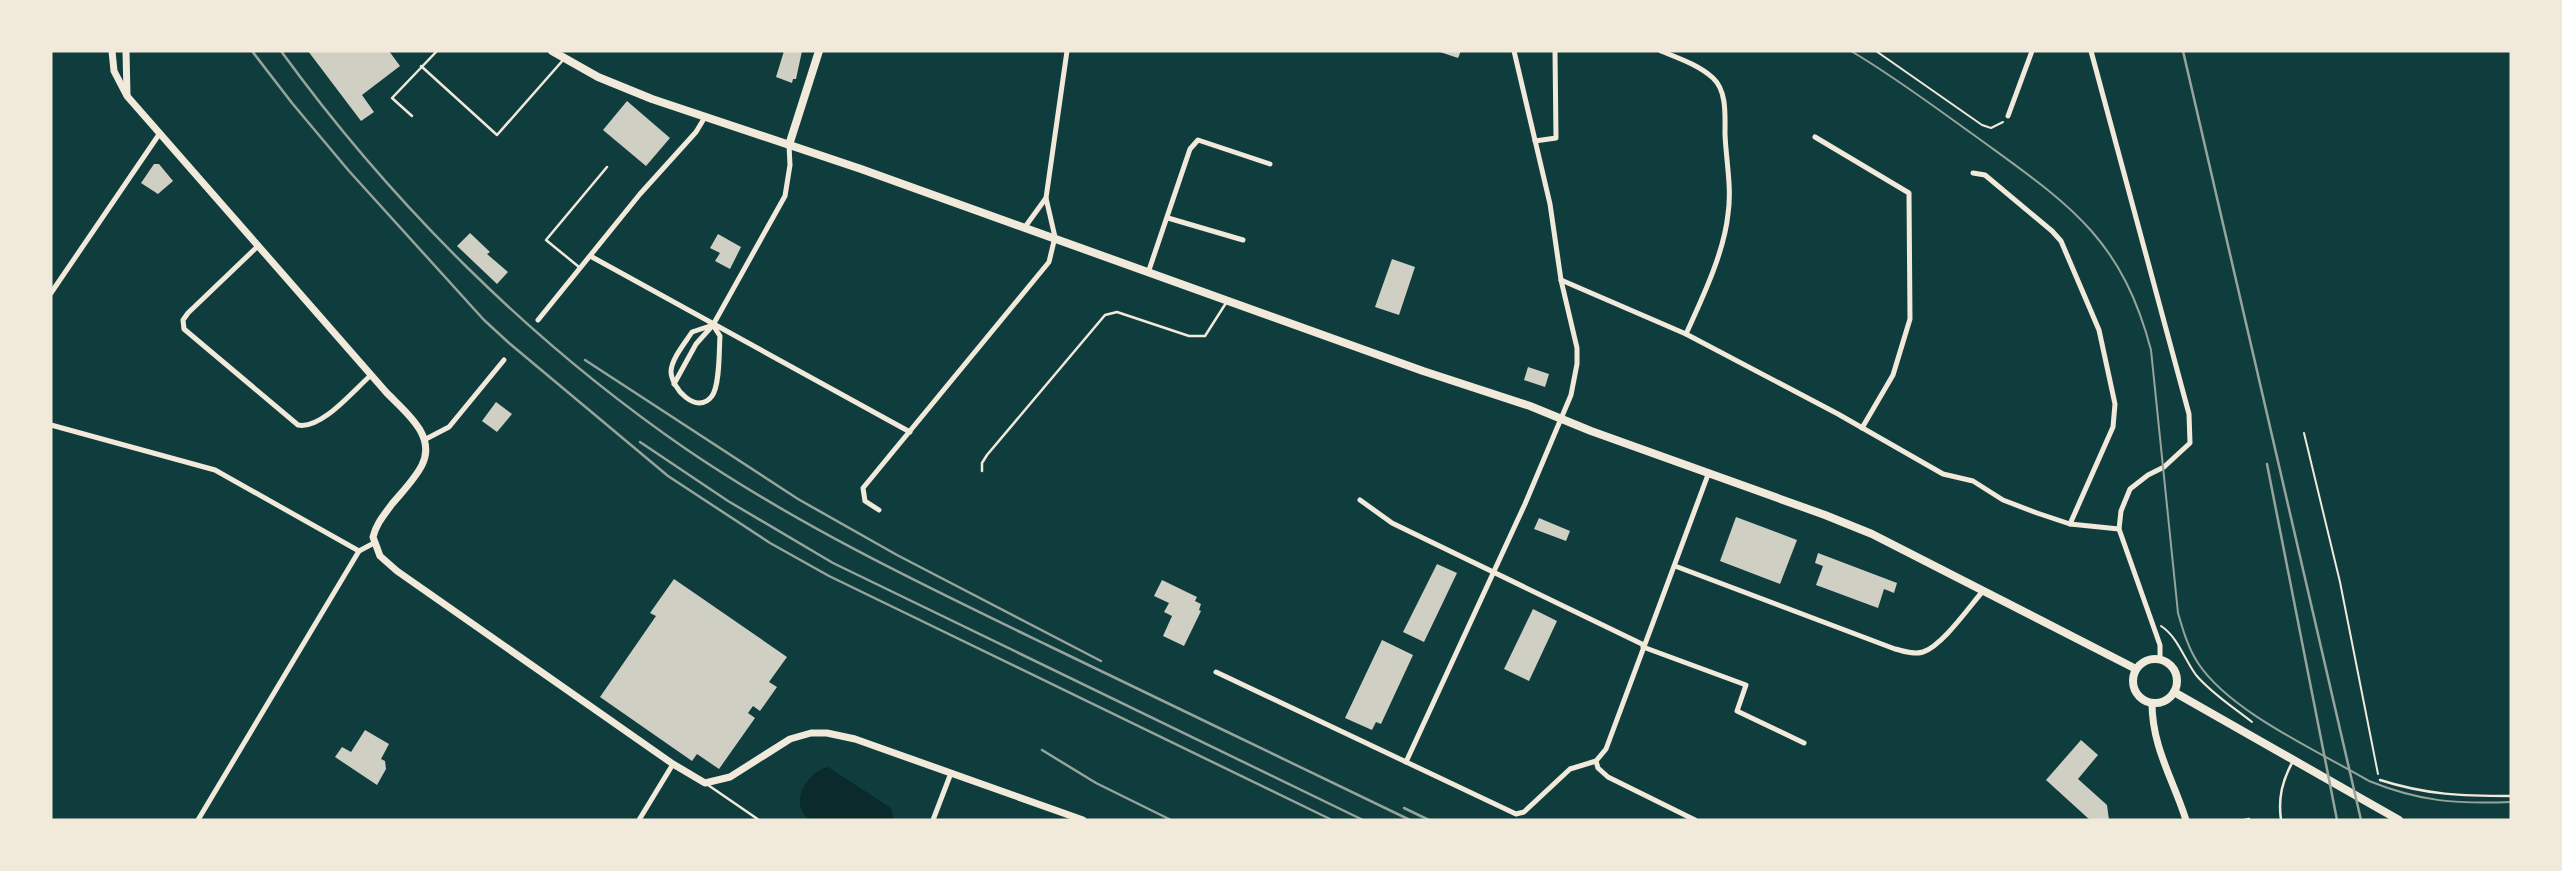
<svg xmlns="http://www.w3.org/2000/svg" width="2562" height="871" viewBox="0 0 2562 871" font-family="'Work Sans',sans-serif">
  <rect width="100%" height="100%" fill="#0f3d3e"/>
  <path fill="#0a2a2b" d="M828 767 891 808 893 817 892 820H811C787 806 806 772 828 767Z"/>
  <g fill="#cfcfc3">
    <path d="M308 51H389L400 66 362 95 374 112 361 121Z"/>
    <path d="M784 51H802L796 79H793L792 83 776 77Z"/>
    <path d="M1437 51H1461L1458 58Z"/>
    <path d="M627 101 670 138 646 166 603 130Z"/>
    <path d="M154 164H159L173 181 158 194 141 183Z"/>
    <path d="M470 233 490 252 487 254 508 272 497 284 457 246Z"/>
    <path d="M718 234 741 247 730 269 715 261 720 253 710 248Z"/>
    <path d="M1392 259 1415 267 1399 315 1375 307Z"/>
    <path d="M1528 367 1549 374 1545 387 1524 380Z"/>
    <path d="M496 402 512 414 497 432 482 421Z"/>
    <path d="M1736 517 1797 540 1780 584 1720 561Z"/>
    <path d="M1539 518 1570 531 1566 541 1534 529Z"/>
    <path d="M1818 553 1897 583 1894 593 1884 589 1878 608 1816 585 1823 566 1815 563Z"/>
    <path d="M1437 564 1457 573 1424 642 1403 632Z"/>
    <path d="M674 579 787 657 769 682 777 687 760 711 753 706 748 713 755 718 719 769 697 754 692 761 600 697 656 616 650 613Z"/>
    <path d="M1162 580 1197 597 1195 601 1201 604 1199 610 1201 611 1184 646 1163 636 1172 616 1164 612 1169 603 1154 596Z"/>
    <path d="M1533 609 1557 621 1529 681 1504 669Z"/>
    <path d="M1382 640 1413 655 1381 724 1376 722 1372 730 1345 718Z"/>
    <path d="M365 730 389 744 381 759 385 761 386 769 377 785 335 757 342 747 351 752Z"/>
    <path d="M2081 740 2098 755 2078 779 2107 805 2109 820H2090L2046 780Z"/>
  </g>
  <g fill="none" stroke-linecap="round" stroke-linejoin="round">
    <g stroke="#f1e9da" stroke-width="2">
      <path d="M1876 51 1982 125 1991 128 2003 122"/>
      <path d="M2304 433 2340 582 2378 774"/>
      <path d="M2161 626C2178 637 2184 659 2196 675 2211 693 2233 707 2252 722"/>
    </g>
    <g stroke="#f1e9da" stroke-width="2.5">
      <path d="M421 66 497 135 564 59"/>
      <path d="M412 116 392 98 437 51"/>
      <path d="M579 267 546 240 607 167"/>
      <path d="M982 471V463L987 455 1105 315 1117 312 1189 336H1205L1226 303"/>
      <path d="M2380 780C2427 795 2462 796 2511 796"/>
      <path d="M708 785 759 820"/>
      <path d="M2244 820 2249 819"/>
      <path d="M2281 820C2278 798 2282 781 2293 761"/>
    </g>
    <g stroke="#f1e9da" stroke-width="5">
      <path d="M1661 51C1678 58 1699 65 1713 78 1727 91 1725 115 1725 134 1726 160 1732 188 1728 214 1724 253 1702 299 1686 334"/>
      <path d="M2091 51 2189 414 2190 443 2164 467 2148 475 2130 489 2121 511 2119 529 2160 645V659"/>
      <path d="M2008 116 2032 51"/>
      <path d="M1815 137 1909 193 1910 319 1893 375 1862 428"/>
      <path d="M1535 141 1556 138 1555 51"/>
      <path d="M1973 173 1985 175 2052 231 2061 241 2099 330 2115 404 2113 427 2070 524"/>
      <path d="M1046 198 1067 51"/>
      <path d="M1168 218 1243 240"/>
      <path d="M258 246 188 313 183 320 184 329 298 425C321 430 353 391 371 375"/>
      <path d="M592 257 910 432"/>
      <path d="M1148 273 1190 149 1198 140 1270 164"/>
      <path d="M1561 280 1686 334 1838 414 1943 474 1973 481 2003 500 2037 513 2070 524 2119 529"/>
      <path d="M51 293 160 133"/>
      <path d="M538 320 640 194 696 132 705 117"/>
      <path d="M713 325 720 336C719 350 720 385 712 396 697 416 671 388 671 371 672 358 685 343 692 332Z"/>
      <path d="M674 384 696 344 713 325 785 196 790 165 789 145"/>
      <path d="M51 425 215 470 359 551"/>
      <path d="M424 440 449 427 504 360"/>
      <path d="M1360 500 1392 523 1644 645"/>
      <path d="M879 510 865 501 863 488 1049 262 1055 237 1046 198 1025 227"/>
      <path d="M1675 566 1895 649C1904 651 1913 655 1923 652 1942 646 1969 607 1983 591"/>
      <path d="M1643 647 1746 685 1737 711 1804 743"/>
      <path d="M1216 672 1516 814 1524 812 1570 769 1596 761 1606 749 1709 472"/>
      <path d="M1596 761 1598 768 1608 777 1695 820"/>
      <path d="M1406 762 1525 504 1571 395 1577 364V348L1561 280 1550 204 1514 51"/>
      <path d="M198 820 359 551 374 543"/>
      <path d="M639 820 673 764"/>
      <path d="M933 820 951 773"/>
    </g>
    <g stroke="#f1e9da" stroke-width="7">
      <path d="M112 51 114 71 127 96 386 392C404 411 437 435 422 465 415 479 402 492 392 504 384 515 376 524 373 537L380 556 397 571 673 764 705 783 730 777 790 739 811 733H827L855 739 1083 820"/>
      <path d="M126 51 127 95"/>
      <path d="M2152 703C2152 747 2173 779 2186 820"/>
    </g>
    <g stroke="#f1e9da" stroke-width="8">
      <path d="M552 51 598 77 652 99 861 169 1423 371 1530 406 1591 431 1825 515 1872 534 2136 669"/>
      <path d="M789 145 819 51"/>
      <circle cx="2155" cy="681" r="22"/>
      <path d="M2174 692 2399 820"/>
    </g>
    <path stroke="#97a49c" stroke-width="2" d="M1851 51C1895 77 1936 108 1978 138 2067 203 2121 236 2151 350L2178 613C2183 630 2188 648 2198 663 2230 712 2318 751 2369 781 2421 802 2456 804 2511 802"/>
    <g stroke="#97a49c" stroke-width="2.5">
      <path d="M252 51 292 103 349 171 484 320 509 343 668 476 770 543 829 576 1332 820"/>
      <path d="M281 51C392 204 531 342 686 449 799 526 923 585 1047 645 1168 703 1289 762 1410 820"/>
      <path d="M2183 51 2361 820"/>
      <path d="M585 360 798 499 897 555 1101 661"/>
      <path d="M640 442 728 501 833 563 1363 820"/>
      <path d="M2267 464 2337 820"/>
      <path d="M1042 750 1096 783 1171 820"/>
      <path d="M1404 808 1429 820"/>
    </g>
  </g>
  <rect width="2562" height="871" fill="none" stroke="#f1e9da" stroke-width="105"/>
</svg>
